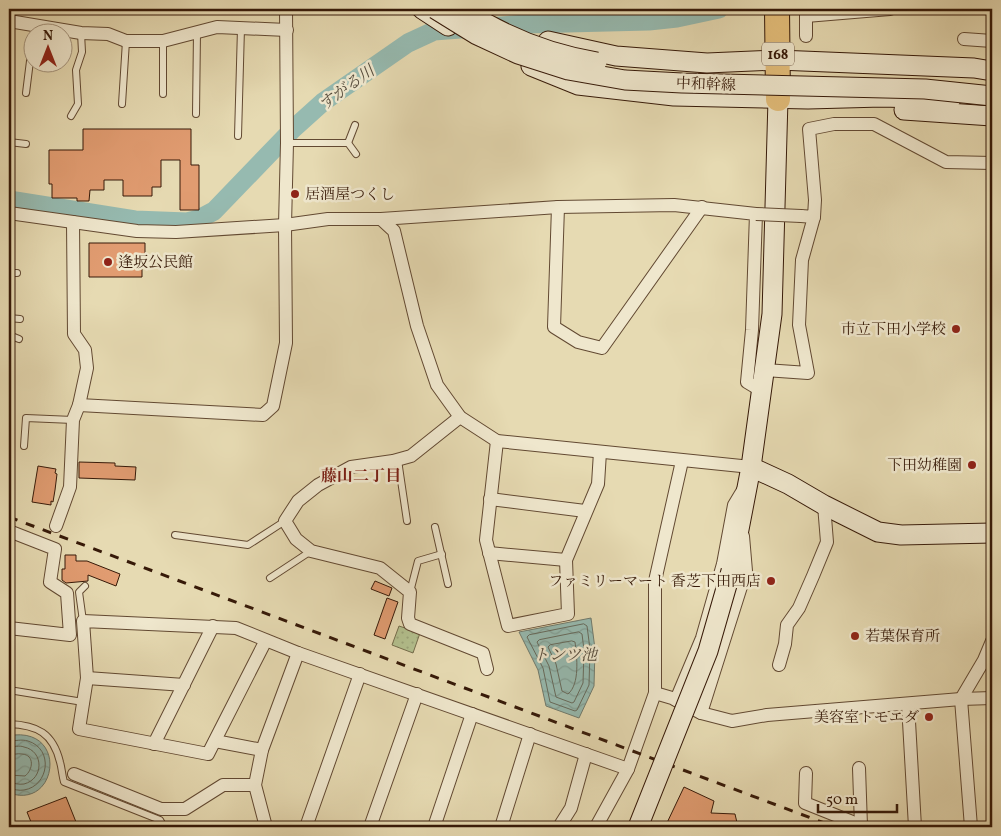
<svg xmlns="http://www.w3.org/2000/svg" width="1001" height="836" viewBox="0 0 1001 836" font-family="Vollkorn,'Noto Serif JP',serif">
  <defs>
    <pattern id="park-dots" width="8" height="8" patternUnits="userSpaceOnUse" patternTransform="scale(1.25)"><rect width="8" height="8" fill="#b3c08e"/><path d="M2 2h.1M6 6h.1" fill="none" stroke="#9ba479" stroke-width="1.8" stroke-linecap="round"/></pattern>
    <pattern id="water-waves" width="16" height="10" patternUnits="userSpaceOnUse" patternTransform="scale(1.25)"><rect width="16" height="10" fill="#96bab0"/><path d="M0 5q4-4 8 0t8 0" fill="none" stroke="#829f96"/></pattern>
  </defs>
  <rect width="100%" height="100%" fill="#e6dab2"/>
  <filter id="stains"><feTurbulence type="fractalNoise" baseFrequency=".004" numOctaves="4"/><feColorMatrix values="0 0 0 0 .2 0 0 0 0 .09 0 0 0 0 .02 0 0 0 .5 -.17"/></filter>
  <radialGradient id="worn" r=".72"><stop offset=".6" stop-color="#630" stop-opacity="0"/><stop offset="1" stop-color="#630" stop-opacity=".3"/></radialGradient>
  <path fill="url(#park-dots)" stroke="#746c4b" d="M399 626 420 633 413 653 392 645Z"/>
  <g fill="url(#water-waves)" stroke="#707a6d">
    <path d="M591 618 595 649 594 686 579 718 546 706 538 670 519 632Z"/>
    <path d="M14 735C68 730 57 810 9 793V737Z"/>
  </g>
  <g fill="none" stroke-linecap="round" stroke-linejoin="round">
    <g stroke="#666a5c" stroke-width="1">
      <path d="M584 624 587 626 590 649 589 685 577 710 575 711 550 702 543 668 527 637 529 635Z"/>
      <path d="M579 632 582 634 584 650 583 683 574 702 572 703 556 697 549 666 537 642 539 640Z"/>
      <path d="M572 641 575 642C577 657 580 684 568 694L562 691 556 664 548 647 550 645Z"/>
      <path d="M9 741C16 741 21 739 28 741 54 749 49 786 24 790 19 791 14 789 9 789"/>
      <path d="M9 748C14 747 19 745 24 747 44 751 44 779 24 784 19 785 14 783 9 782"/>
      <path d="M9 755C13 755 17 753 22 754 35 755 33 770 25 776L9 775"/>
    </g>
    <path stroke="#96bab0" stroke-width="19" d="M9 200 135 220 187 222 199 219 214 211 293 129 323 102 408 43 434 31 526 24 649 21 677 18 719 9"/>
  </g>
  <g fill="#e19c71" stroke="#361908">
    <path d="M83 129H191V165H199V210H180V160H161V187H152V196H123V180H104V190H90L89 201H77V198H52V184H49V150H83Z"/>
    <path d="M89 243H145V262H142V277H89Z"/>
    <path d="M79 462 115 463V466L136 467 135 480 79 478Z"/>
    <path d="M38 466 56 469 55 473 57 474 55 490 53 502 51 501V505L32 502Z"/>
    <path d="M65 555H76V561H87L120 574 116 586 88 575V581L66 583 62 580V569H65Z"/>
    <path d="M375 581 392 588 389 596 371 589Z"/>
    <path d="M387 598 398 602 385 639 374 635Z"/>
    <path d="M684 787 714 801 711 813 735 814 738 827H665Z"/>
    <path d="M66 797 78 827H33L27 812Z"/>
  </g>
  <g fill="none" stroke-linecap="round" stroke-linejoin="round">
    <defs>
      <g id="lane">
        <path d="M26 93 32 45"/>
        <path d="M163 94V41"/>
        <path d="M122 104 126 41"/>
        <path d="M196 114 197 32"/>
        <path d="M71 116 78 104 76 70 82 52 81 33"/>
        <path d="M238 136 241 28"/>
        <path d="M9 142 26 144"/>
        <path d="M287 143H348L355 125"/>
        <path d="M348 143 356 154"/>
        <path d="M9 273H17"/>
        <path d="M9 318 20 319"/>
        <path d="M9 335 19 339"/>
        <path d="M24 446 26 418 73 420"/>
        <path d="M398 460 407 521"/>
        <path d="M435 527 448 584"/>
        <path d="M175 535 248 545 285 521"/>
        <path d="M270 578 311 551"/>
        <path d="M410 592 418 561 442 554"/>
        <path d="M83 621 79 592 85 586"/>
        <path d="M9 690 83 702"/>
        <path d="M9 724C37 725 53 733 60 762 62 769 62 775 64 782L160 820 164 827"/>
        <path d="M9 823 12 827"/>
      </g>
      <g id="street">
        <path d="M806 16 890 9"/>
        <path d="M9 21 81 33 108 34 126 41H163L217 27 287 30"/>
        <path d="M806 36V9"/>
        <path d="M964 39 992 41"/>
        <path d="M558 207 554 327 578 342 602 348 702 207"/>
        <path d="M9 213 137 231 176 232 285 225 328 219H381L558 207 674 205 756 214 752 330 747 382 762 391"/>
        <path d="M801 216 814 217 815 200 809 129 834 124H874L946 162 992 163"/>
        <path d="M381 219 394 231 417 326 437 385 460 417 497 441 751 467"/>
        <path d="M765 370 808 373 799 325 802 260 814 217"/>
        <path d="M79 405 263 415 273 406 286 343 285 225 287 143 286 9"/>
        <path d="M460 417 411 456 393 461 351 467 318 485 298 501 285 521 296 539 311 551 380 568 410 592 408 618 410 624 483 653 487 669"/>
        <path d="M497 441 486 540 508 626 568 614 566 560 598 484 600 452"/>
        <path d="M682 461 655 581V693L672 698 701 713 732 721 767 715 961 699 992 698"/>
        <path d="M490 499 585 511"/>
        <path d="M56 526 70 487 73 420 79 405 87 368 85 350 74 334 73 222"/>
        <path d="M9 531 55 549 50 582 67 593 70 635 9 628"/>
        <path d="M489 553 566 560"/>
        <path d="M266 640 208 754 79 729 87 678 83 621 236 628 298 653 628 769 596 827"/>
        <path d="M779 665 785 644 787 625 799 608 813 576 827 542 824 505"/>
        <path d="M87 678 184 685"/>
        <path d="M676 700 702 638 723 564 734 505 743 490"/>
        <path d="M908 704 915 827"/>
        <path d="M701 713 746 571 743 536"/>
        <path d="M215 741 262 750"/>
        <path d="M154 744 213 626"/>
        <path d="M859 768 861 826"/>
        <path d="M628 769 655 693"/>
        <path d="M806 773 805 803 865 827"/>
        <path d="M74 774 161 809H185L223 785H255"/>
        <path d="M266 827 255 785 262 750 298 653"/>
        <path d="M306 827 360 674"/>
        <path d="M370 827 417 694"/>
        <path d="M434 827 472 714"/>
        <path d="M501 827 530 734"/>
        <path d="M559 827 571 808 586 754"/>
        <path d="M971 827 961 699 984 660 992 641"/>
      </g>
      <g id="secondary">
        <path d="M422 9 448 26"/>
        <path d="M548 41 616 56 707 63 778 60 974 68 992 71"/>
        <path d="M531 66 578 85 674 96 808 99 882 97 951 99"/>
        <path d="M904 110 992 116"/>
        <path d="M751 467 788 484 824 505 878 532 901 535 992 533"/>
        <path d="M731 571 751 467 772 314 778 99"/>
      </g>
      <path id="highway" d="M777 9 778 99"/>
    </defs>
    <use href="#lane" stroke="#624932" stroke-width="8"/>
    <use href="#street" stroke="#624932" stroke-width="14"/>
    <use href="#secondary" stroke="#361908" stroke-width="21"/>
    <use href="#highway" stroke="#361908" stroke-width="26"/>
    <use href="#lane" stroke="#efe7cd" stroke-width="6"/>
    <use href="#street" stroke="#efe7cd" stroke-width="12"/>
    <use href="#secondary" stroke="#efe7cd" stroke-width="19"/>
    <use href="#highway" stroke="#e3bd79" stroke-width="24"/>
    <path stroke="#361908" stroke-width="3" stroke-dasharray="9 9" stroke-linecap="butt" d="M9 517 835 827"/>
    <defs>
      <path id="street-bridge" d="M756 214 801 216"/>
      <g id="secondary-bridge">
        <path d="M435 9 477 35 518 54 568 70 625 80 682 83 925 89 992 96"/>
        <path d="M462 9C502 35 549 54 597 62"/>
        <path d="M638 827 708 651 731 571"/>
      </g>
    </defs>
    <use href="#street-bridge" stroke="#624932" stroke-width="14" stroke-linecap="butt"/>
    <use href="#secondary-bridge" stroke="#361908" stroke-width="21" stroke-linecap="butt"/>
    <use href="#street-bridge" stroke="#efe7cd" stroke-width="12"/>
    <use href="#secondary-bridge" stroke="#efe7cd" stroke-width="19"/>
  </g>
  <g fill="#8f2418" stroke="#efe7cd" stroke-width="2">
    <circle cx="295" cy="194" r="5"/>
    <circle cx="108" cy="262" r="5"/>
    <circle cx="956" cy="329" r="5"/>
    <circle cx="972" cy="465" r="5"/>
    <circle cx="771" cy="581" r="5"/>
    <circle cx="855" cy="636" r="5"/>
    <circle cx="929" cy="717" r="5"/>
  </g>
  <g text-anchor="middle" stroke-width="5" stroke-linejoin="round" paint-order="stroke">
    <rect fill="#efe7cd" stroke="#6e5743" stroke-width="1" x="762" y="42.5" width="32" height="23" rx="4"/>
    <g font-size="14" font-weight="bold" fill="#361908">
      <text x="778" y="59">168</text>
    </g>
    <g font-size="15" fill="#361908" stroke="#efe7cd">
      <text transform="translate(706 84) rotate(2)" y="5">中和幹線</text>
    </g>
    <g font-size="15" fill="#361908" stroke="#efe7cd" text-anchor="end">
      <text x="305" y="199" text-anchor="start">居酒屋つくし</text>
      <text x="118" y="267" text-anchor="start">逢坂公民館</text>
      <text x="946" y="334">市立下田小学校</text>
      <text x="962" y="470">下田幼稚園</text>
      <text x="761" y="586">ファミリーマート 香芝下田西店</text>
      <text x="865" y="641" text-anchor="start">若葉保育所</text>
      <text x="919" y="722">美容室トモエダ</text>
    </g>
    <g font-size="16" font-style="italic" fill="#53493a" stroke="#efe7cd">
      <text transform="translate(346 87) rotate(-36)" y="6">すがる川</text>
      <text x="565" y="660">トンツ池</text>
    </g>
    <g font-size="16" font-weight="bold" fill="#7a1f14" stroke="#efe7cd">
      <text x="361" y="481">藤山二丁目</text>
    </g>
  </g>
  <rect width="1001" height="836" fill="none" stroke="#e6dab2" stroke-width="30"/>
  <rect x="10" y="10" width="981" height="816" fill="none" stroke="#361908" stroke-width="2.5"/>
  <rect x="15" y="15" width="971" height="806" fill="none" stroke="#361908"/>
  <g transform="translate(48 48)"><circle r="24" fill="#efe7cd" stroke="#a5957e"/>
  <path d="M0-4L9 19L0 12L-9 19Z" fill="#8f2418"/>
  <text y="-8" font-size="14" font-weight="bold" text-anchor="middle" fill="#361908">N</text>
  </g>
  <path d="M818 804v8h79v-8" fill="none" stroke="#361908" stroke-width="2.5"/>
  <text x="826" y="804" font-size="15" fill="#361908" stroke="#efe7cd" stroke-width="4" paint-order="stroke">50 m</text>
  <rect width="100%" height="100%" filter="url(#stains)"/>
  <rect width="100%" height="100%" fill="url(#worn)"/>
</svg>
